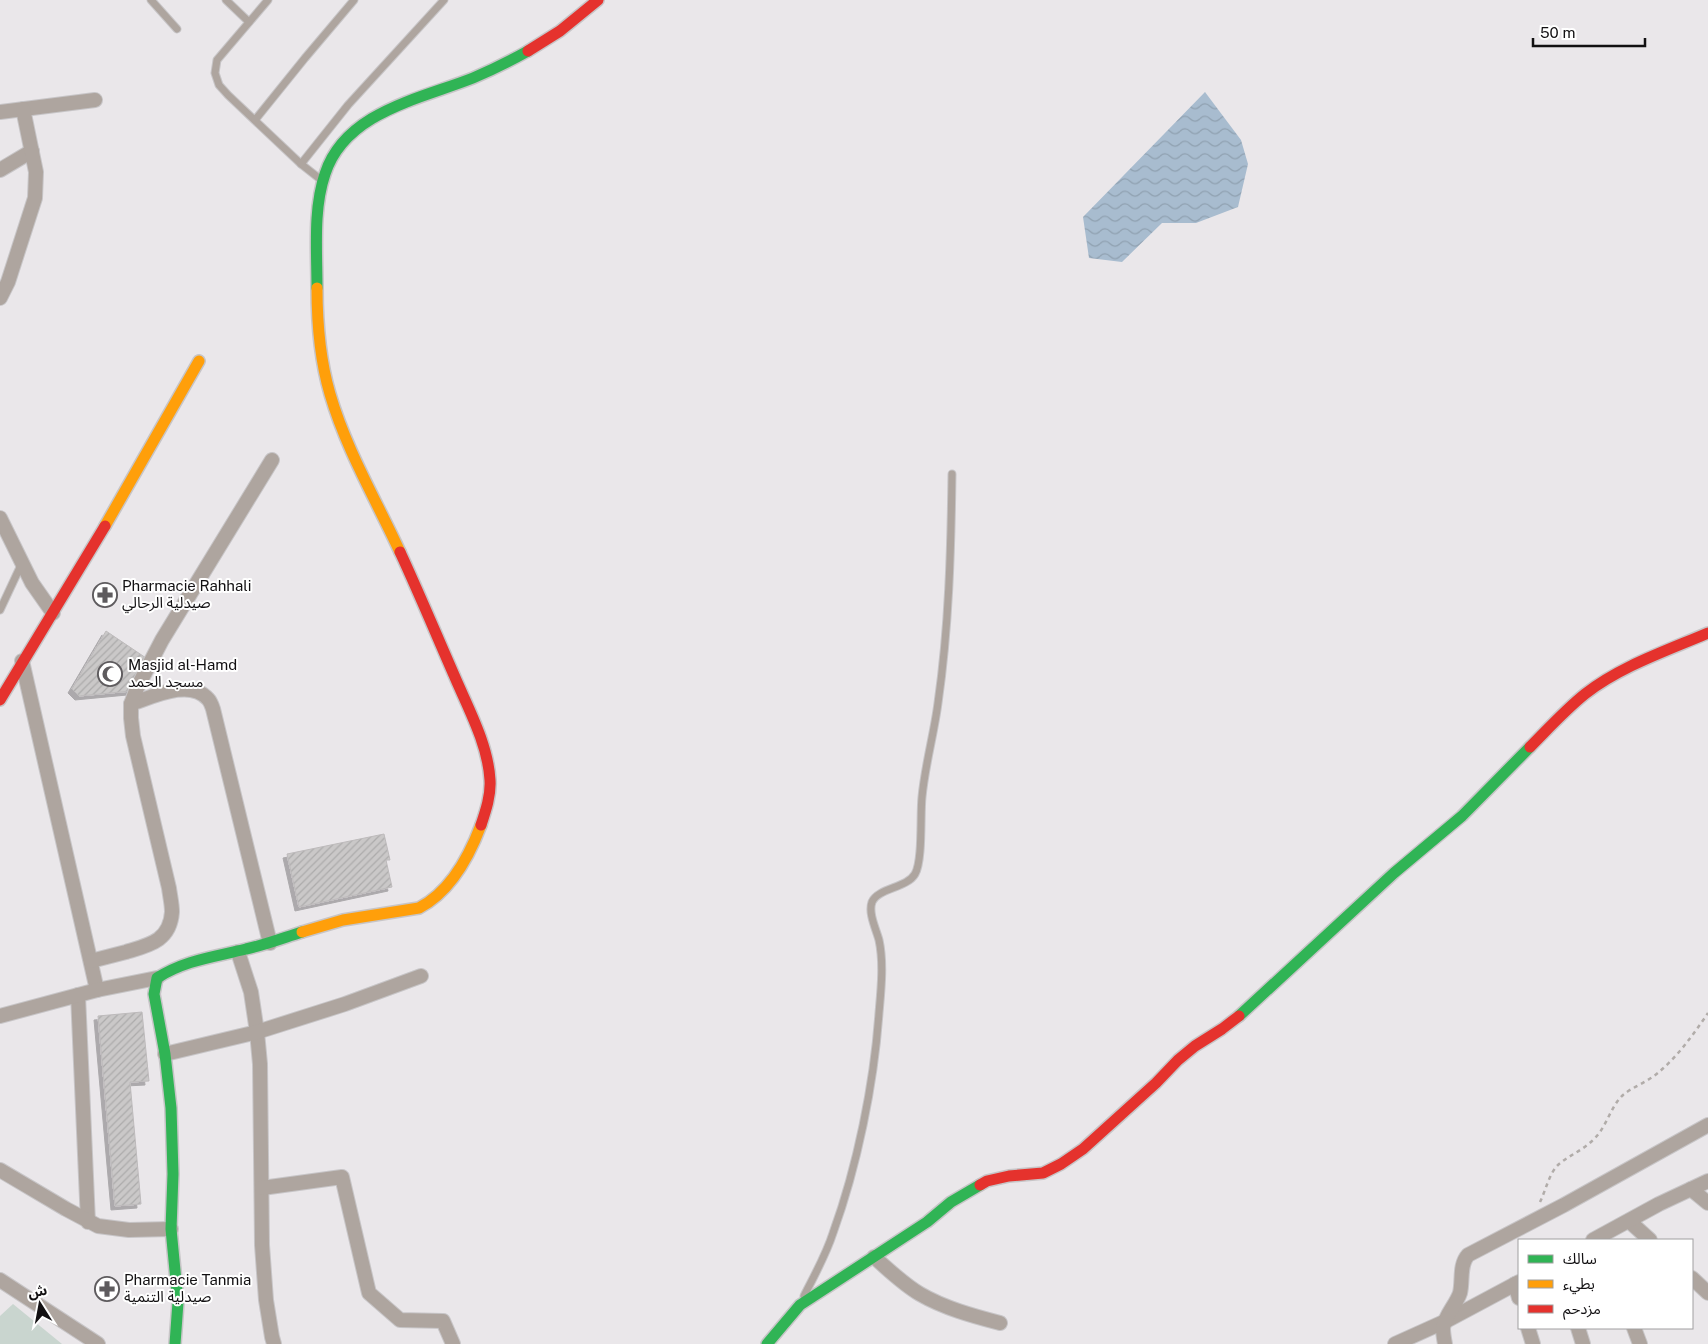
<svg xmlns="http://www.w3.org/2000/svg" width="1708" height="1344" viewBox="0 0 1708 1344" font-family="'Public Sans','Noto Sans Arabic',sans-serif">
  <defs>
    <pattern id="water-waves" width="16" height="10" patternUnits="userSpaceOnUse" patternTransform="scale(1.25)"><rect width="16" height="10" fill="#a8bccf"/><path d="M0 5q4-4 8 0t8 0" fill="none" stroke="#90a1b1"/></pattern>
    <pattern id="building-hatch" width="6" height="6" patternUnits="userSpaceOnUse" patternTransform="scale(1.25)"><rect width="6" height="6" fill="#cac8c8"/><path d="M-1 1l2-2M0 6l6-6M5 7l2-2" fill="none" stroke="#acabab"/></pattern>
    <filter id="shadow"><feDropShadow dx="-4" dy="4" stdDeviation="0" flood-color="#0004"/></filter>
  </defs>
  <rect width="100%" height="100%" fill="#eae7ea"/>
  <path fill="#c9d5cf" d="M13 1304 62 1344H0V1316Z"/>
  <path fill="url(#water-waves)" d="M1205 92 1241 140 1248 164 1238 207 1196 223H1162L1122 262 1089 258 1083 217Z"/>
  <g fill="url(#building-hatch)" stroke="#bdbabb" filter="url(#shadow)">
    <path d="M106 631 149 660 131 691 79 696 72 689Z"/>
    <path d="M384 834 390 860H386L392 887 299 907 287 854Z"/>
    <path d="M142 1012 149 1081 130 1082 141 1204 115 1206 98 1016Z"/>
  </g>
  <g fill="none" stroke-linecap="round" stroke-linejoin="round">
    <defs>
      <g id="lane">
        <path d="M151 0 177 29"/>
        <path d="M226 0 249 22"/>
        <path d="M268 0 217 60 215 73 219 85 228 95 301 164 320 179"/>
        <path d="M255 120 305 58 354 0"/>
        <path d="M301 164 348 105 444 0"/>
        <path d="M0 610 22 563"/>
        <path d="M804 1296C814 1276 826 1255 833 1233 857 1167 874 1084 879 1013 881 990 884 963 879 940 876 929 868 913 872 902 878 888 907 888 915 874 923 860 920 815 922 797 925 765 934 734 938 703 949 627 951 550 952 474"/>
      </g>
      <g id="street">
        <path d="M0 112 95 100"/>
        <path d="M0 170 32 151"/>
        <path d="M0 298 8 282 35 198 36 172 23 109"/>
        <path d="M0 518 32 583 53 613"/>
        <path d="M22 661 97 990"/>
        <path d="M131 704C152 697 190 678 208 699 210 701 212 706 213 709L270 943"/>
        <path d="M238 952 251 992 257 1032 260 1064 262 1245 266 1300 272 1337 274 1344"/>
        <path d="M91 961C103 958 114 955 126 952 149 945 170 941 172 912 172 904 170 896 169 888L133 736 131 718V704L137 688 162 640 272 460"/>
        <path d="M78 995 88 1222"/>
        <path d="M0 1016 97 990 157 978"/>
        <path d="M165 1054 257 1032 345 1004 421 976"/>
        <path d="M0 1170 66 1209 98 1226 129 1230 171 1229"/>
        <path d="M262 1188 342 1177 369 1293 400 1320 443 1321 453 1344"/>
        <path d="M1691 1189 1708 1203"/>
        <path d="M1629 1221 1650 1240"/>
        <path d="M1593 1240 1659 1204 1708 1181"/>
        <path d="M874 1257C889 1270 903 1284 920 1294 944 1308 973 1316 1000 1323"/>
        <path d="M1692 1278 1708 1293"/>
        <path d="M0 1280 98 1344"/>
        <path d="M1515 1284 1519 1298"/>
        <path d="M1528 1328 1533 1344"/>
        <path d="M1578 1328 1583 1344"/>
        <path d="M1634 1328 1640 1344"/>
        <path d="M1395 1344 1446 1321 1519 1282"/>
        <path d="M1445 1344C1444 1339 1443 1333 1443 1328 1445 1315 1456 1305 1460 1293 1463 1281 1459 1265 1468 1255L1564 1205 1708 1125"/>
      </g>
      <g id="fast">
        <path d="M317 288C317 251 313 209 325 174 345 112 420 99 473 78 492 70 510 61 528 51"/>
        <path d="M1239 1016 1394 873 1462 816 1530 747"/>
        <path d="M175 1344 178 1302 171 1229 173 1174 171 1108 165 1054 154 994 157 978C185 960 214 957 246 949 265 945 283 938 302 932"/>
        <path d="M767 1344 800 1305 927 1222 951 1202 980 1185"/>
      </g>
      <g id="slow">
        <path d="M317 288C317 323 320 360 330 394 346 449 376 500 400 552"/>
        <path d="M105 526 199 361"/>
        <path d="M302 932 343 920 419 908C450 892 469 857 481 825"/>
      </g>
      <g id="jam">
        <path d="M528 51 560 31 598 0"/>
        <path d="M400 552C419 593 436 634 454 675 468 708 488 744 490 780 491 795 486 810 481 825"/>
        <path d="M0 700 105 526"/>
        <path d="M1530 747C1548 729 1565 710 1585 694 1621 666 1666 651 1708 633"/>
        <path d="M980 1185 987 1181 1009 1176 1043 1173 1061 1164 1083 1149 1156 1083 1178 1060 1195 1046 1222 1029 1239 1016"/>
      </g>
    </defs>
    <use href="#lane" stroke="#c7c5c7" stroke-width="9"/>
    <use href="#street" stroke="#c7c5c7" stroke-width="16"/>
    <use href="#fast" stroke="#c7c5c7" stroke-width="14"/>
    <use href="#slow" stroke="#c7c5c7" stroke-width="14"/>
    <use href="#jam" stroke="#c7c5c7" stroke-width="14"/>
    <path stroke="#b1aca9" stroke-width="2.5" stroke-dasharray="4 4" stroke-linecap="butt" d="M1540 1202C1546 1190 1549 1173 1559 1164 1570 1155 1583 1150 1593 1140 1607 1127 1610 1107 1623 1095 1632 1087 1648 1082 1659 1072 1678 1056 1693 1035 1708 1013"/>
    <use href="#lane" stroke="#aea59f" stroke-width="7"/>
    <use href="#street" stroke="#aea59f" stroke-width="14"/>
    <use href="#fast" stroke="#30b455" stroke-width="11"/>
    <use href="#slow" stroke="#ff9f0a" stroke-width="11"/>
    <use href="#jam" stroke="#e5322d" stroke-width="11"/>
  </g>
  <defs>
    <symbol id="pharmacy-ring" viewBox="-11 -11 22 22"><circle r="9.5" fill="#fff" stroke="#5e5b5e" stroke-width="1.5"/><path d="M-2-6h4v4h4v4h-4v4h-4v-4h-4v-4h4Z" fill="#5e5b5e"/></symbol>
    <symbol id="mosque-ring" viewBox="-11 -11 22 22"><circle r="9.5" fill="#fff" stroke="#5e5b5e" stroke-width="1.5"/><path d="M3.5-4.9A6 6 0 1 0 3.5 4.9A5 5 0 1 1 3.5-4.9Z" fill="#5e5b5e"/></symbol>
  </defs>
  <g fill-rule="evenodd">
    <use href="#pharmacy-ring" x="91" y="581" width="28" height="28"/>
    <use href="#mosque-ring" x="96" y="660" width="28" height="28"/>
    <use href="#pharmacy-ring" x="93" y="1275" width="28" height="28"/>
  </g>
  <g text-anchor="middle" stroke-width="4" stroke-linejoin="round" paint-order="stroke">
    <g font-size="15" fill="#121012" stroke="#fff" text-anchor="start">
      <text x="122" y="591">Pharmacie Rahhali<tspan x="122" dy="17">صيدلية الرحالي</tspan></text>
      <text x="128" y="670">Masjid al-Hamd<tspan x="128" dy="17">مسجد الحمد</tspan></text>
      <text x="124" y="1285">Pharmacie Tanmia<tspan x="124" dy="17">صيدلية التنمية</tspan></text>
    </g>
  </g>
  <rect x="1518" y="1239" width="175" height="90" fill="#ffffff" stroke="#a09fa0"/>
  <rect x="1528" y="1255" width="25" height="8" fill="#30b455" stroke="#a09fa0"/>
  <text x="1563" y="1264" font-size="15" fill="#121012">سالك</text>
  <rect x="1528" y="1280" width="25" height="8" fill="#ff9f0a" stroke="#a09fa0"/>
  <text x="1563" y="1289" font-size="15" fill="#121012">بطيء</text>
  <rect x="1528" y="1305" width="25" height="8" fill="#e5322d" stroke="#a09fa0"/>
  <text x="1563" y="1314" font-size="15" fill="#121012">مزدحم</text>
  <g transform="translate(40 1304) rotate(349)" stroke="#ffffff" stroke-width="4" paint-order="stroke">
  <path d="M0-4L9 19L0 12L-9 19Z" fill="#121012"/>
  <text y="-8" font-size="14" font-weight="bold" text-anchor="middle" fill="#121012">ش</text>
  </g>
  <path d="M1533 38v8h112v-8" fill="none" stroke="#121012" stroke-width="2.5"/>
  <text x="1540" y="38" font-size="15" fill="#121012" stroke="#ffffff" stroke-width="4" paint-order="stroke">50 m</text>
</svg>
